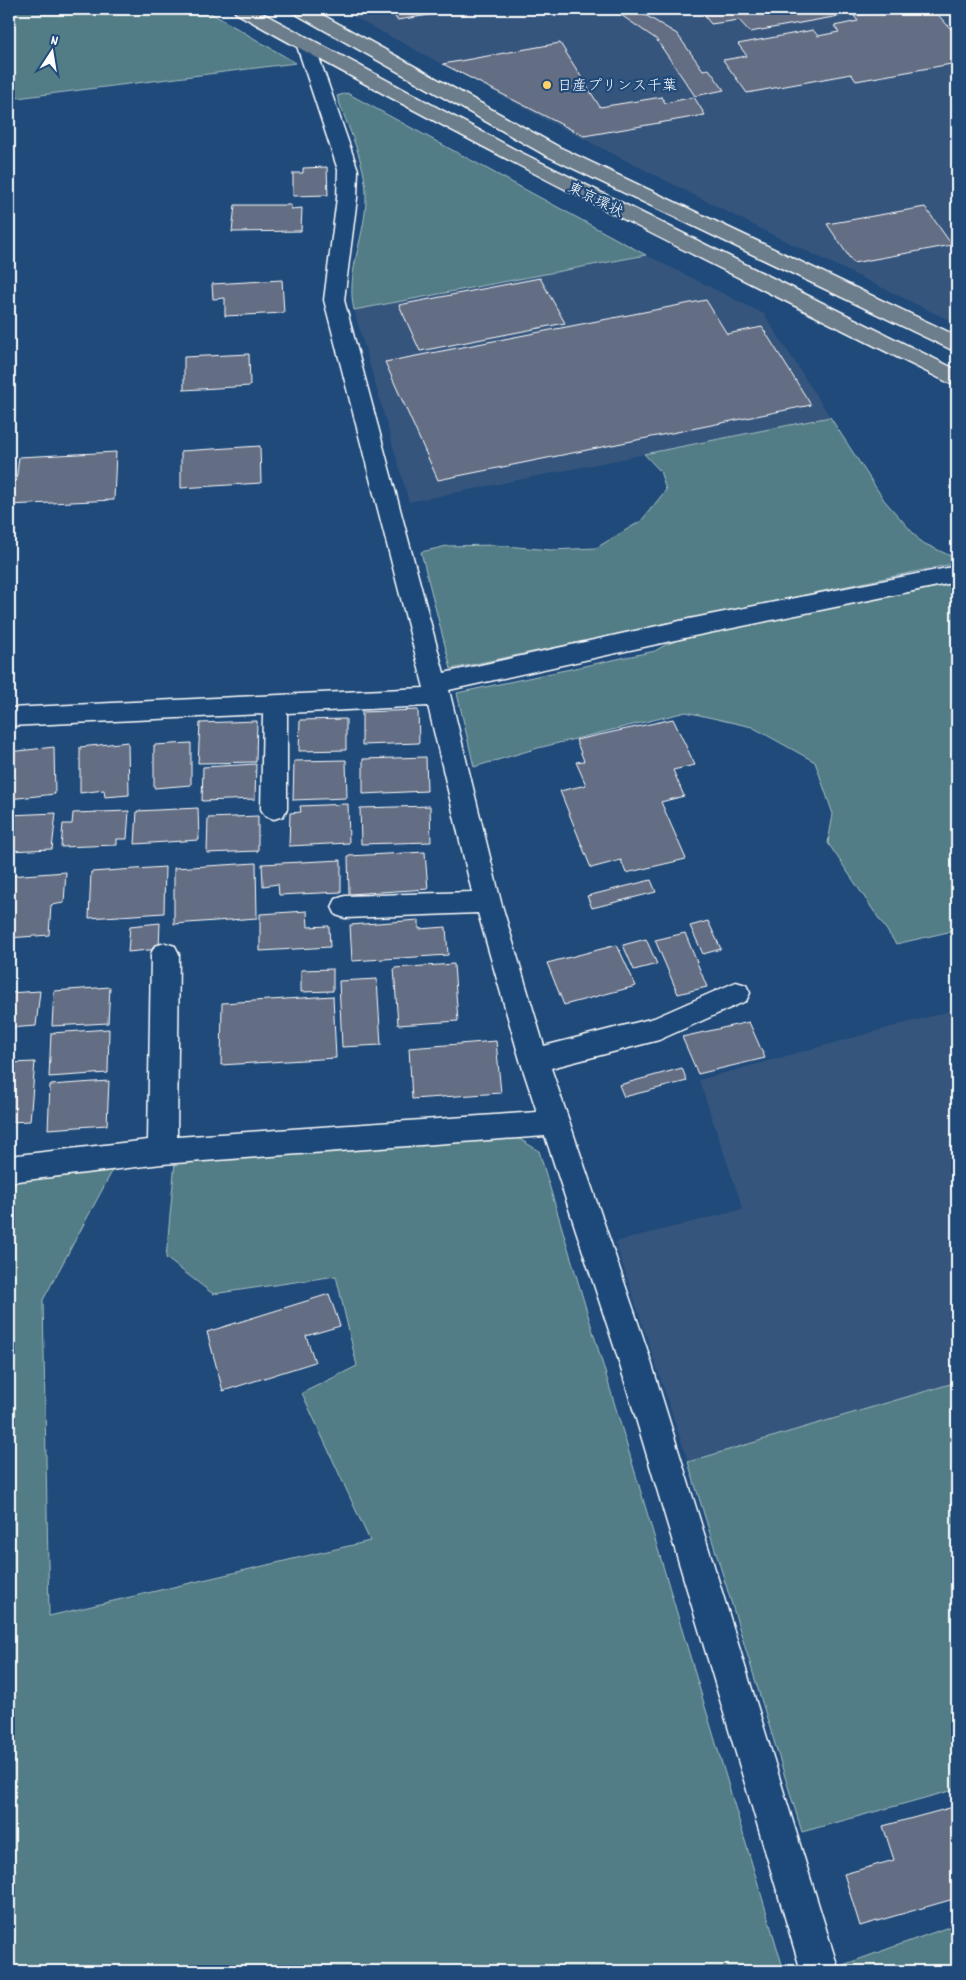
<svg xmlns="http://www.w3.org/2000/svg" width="966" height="1980" viewBox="0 0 966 1980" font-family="Dekko,'Klee One',sans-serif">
  <rect width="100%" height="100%" fill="#1f4a7a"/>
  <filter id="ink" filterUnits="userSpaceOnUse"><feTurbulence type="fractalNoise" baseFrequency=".02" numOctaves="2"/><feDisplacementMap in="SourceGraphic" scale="10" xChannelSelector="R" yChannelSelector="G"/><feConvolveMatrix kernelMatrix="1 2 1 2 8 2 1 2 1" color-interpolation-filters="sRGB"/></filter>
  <g filter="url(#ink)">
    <g fill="#34557d">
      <path d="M339 9H957V324L769 233 548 121Z"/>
      <path d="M646 255 764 314 830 417 409 502 354 310Z"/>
      <path d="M957 1009V1382L688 1462 615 1242 743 1209 699 1080Z"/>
    </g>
    <g fill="#527d86" stroke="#a8bec2">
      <path d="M9 9H204L296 63 9 99Z"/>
      <path d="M347 93 646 255 354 310C345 272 367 234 366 195 366 163 347 126 337 96Z"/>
      <path d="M830 417 884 500 921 542 957 559V563L451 669 421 552 447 546 494 545 551 550 596 548 641 521 666 490 660 471 644 454Z"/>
      <path d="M957 583V930L896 944 828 843 833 814 815 762 752 727 686 712 538 748 474 767 457 693 655 651 665 645 681 639Z"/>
      <path d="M518 1138 539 1151 784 1971H9V1179L115 1166 43 1300 49 1616 370 1541 302 1393 357 1366 336 1276 213 1294 166 1258 175 1162Z"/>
      <path d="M957 1382V1789L802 1832 688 1462Z"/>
      <path d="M957 1924V1971H845L843 1965Z"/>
    </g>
    <g fill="#646e84" stroke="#fff">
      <path d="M391 9H468L397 20Z"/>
      <path d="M630 9H664L634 14Z"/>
      <path d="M699 9H864L867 11 750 32 739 20 711 24Z"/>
      <path d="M920 9H933L957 36V63L856 81 851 74 747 93 723 60 747 56 738 44 813 30 818 36 839 32 834 26 858 21 854 16 885 10 898 13Z"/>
      <path d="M632 12 642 13 677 34 703 70 709 69 724 90 695 96 656 39 621 15Z"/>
      <path d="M560 43 600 107 662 97 665 103 694 97 705 115 584 136 443 64Z"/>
      <path d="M327 167 328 195 293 196V173H303V168Z"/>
      <path d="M235 205H291V209L302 208 301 231 232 232Z"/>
      <path d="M925 207 952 245 853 263 827 224Z"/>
      <path d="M540 278 565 323 420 351 399 305Z"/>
      <path d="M282 280 284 313 225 316V298L213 299 212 284Z"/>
      <path d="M706 300 727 334 762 327 811 405 438 480 385 362Z"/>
      <path d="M249 354 250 386 184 390V357Z"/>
      <path d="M260 446 261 483 181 488V451Z"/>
      <path d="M116 452 114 500 9 505V482L16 481 19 457Z"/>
      <path d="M418 710 419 743 362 745V712Z"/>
      <path d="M346 719V750L299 751 300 720Z"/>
      <path d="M673 719 695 765 673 770 684 796 661 802 686 859 626 873 621 860 591 868 560 791 586 785 576 762 584 761 576 740Z"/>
      <path d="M257 721 256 762 198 763 200 723Z"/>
      <path d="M128 742 129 795 105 797 104 790 80 793V747Z"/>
      <path d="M191 743V785L154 788V745Z"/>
      <path d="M54 747 55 794 9 799V752Z"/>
      <path d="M426 757 427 791 363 794V759Z"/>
      <path d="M346 760 347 798 293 800 294 761Z"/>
      <path d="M256 764 255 799 202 801 203 767Z"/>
      <path d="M348 804 349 843 289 846 290 813 301 812 300 806Z"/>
      <path d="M430 806 431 842 361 844 360 808Z"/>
      <path d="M198 808 199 840 135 844 137 811Z"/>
      <path d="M129 811 127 839H117V845L61 847 63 824H72L73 813Z"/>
      <path d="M56 813 52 849 9 851V815Z"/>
      <path d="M258 816V851L207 853 208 818Z"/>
      <path d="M425 852 428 889 349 894 348 856Z"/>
      <path d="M341 860V892L279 895 278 884 263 886 262 864Z"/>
      <path d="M256 863 257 918 174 924V868Z"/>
      <path d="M165 867 164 913 89 918 91 872Z"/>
      <path d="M66 872 64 903 51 905 49 935 9 938V876Z"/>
      <path d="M651 880 656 892 592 908 587 896Z"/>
      <path d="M307 911 308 927 329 926 330 947 260 951V914Z"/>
      <path d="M419 920V929L446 927 448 955 352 961 350 925Z"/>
      <path d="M708 921 721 949 703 954 690 926Z"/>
      <path d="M160 923 159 949 128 952 130 926Z"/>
      <path d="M685 933 707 987 678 994 655 940Z"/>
      <path d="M646 939 657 964 634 970 623 945Z"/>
      <path d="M617 945 636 986 564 1005 547 963Z"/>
      <path d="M454 964 458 1021 398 1025 394 968Z"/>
      <path d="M333 969V991L301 992V970Z"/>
      <path d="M377 979 381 1045 342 1047 339 981Z"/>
      <path d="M110 987 108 1023 52 1026 54 991Z"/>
      <path d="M40 991 36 1026 9 1028V993Z"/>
      <path d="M333 996 336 1058 221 1065 222 1003Z"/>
      <path d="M749 1022 765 1058 698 1074 682 1037Z"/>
      <path d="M109 1029 108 1073 49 1077 51 1033Z"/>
      <path d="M496 1041 501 1093 412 1099 409 1048Z"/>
      <path d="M35 1062 30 1121 9 1122V1063Z"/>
      <path d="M682 1068 687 1081 624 1097 619 1085Z"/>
      <path d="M109 1081 107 1125 48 1129 50 1085Z"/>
      <path d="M329 1294 340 1326 306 1336 315 1362 223 1391 207 1332Z"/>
      <path d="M957 1806V1898L860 1926 844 1874 894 1860 883 1826Z"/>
    </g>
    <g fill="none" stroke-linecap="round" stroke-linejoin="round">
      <defs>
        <path id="minor" d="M306 41 312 42 315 46 358 170 357 198 344 300 444 673 689 619 957 566V582L689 637 449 690 501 902 544 1046 654 1018 736 982 746 985 750 993 746 1001 659 1040 551 1068 648 1352 839 1971H801L616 1352 545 1136 162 1164 9 1182V1156L148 1140 151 954 155 946 165 943 175 946 179 954 177 1137 537 1112 520 1060 478 913 345 918 336 915 332 907 336 899 345 896 472 892 428 706 287 713V809L283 816 274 819 265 816 261 809 263 714 9 726V708L424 688 324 300 337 198 338 170 297 46 300 42Z"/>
        <g id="highway">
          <path d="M233 9H255L514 149 957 370V385L949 383C709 263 470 144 236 13Z"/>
          <path d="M291 9H312L559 147 957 336V351L950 349 545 155 294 13Z"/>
        </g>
      </defs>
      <use href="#minor" stroke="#fff" stroke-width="3"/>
      <use href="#highway" stroke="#fff" stroke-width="3"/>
      <use href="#minor" fill="#1f4a7a" fill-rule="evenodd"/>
      <use href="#highway" fill="#6c7d8b" fill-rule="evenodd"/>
    </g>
  </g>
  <circle fill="#ffd166" stroke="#1f4a7a" stroke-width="2" cx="547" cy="85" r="5"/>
  <g text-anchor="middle" stroke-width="4.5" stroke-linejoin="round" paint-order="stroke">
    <g font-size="15" fill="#fff" stroke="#1f4a7a" text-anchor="start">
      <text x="557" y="90">日産プリンス千葉</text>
    </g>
    <g font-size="15" fill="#fff" stroke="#1f4a7a">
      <text transform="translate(596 199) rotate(26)" y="5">東京環状</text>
    </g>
  </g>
  <rect width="966" height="1980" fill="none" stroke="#1f4a7a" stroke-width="30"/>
  <rect x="15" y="15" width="936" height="1950" fill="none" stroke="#fff" stroke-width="2" filter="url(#ink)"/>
  <g transform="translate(52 52) rotate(12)" stroke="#1f4a7a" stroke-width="4" paint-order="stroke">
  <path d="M0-4L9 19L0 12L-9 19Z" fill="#ffffff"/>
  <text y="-8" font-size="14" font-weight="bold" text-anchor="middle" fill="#ffffff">N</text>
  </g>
</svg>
